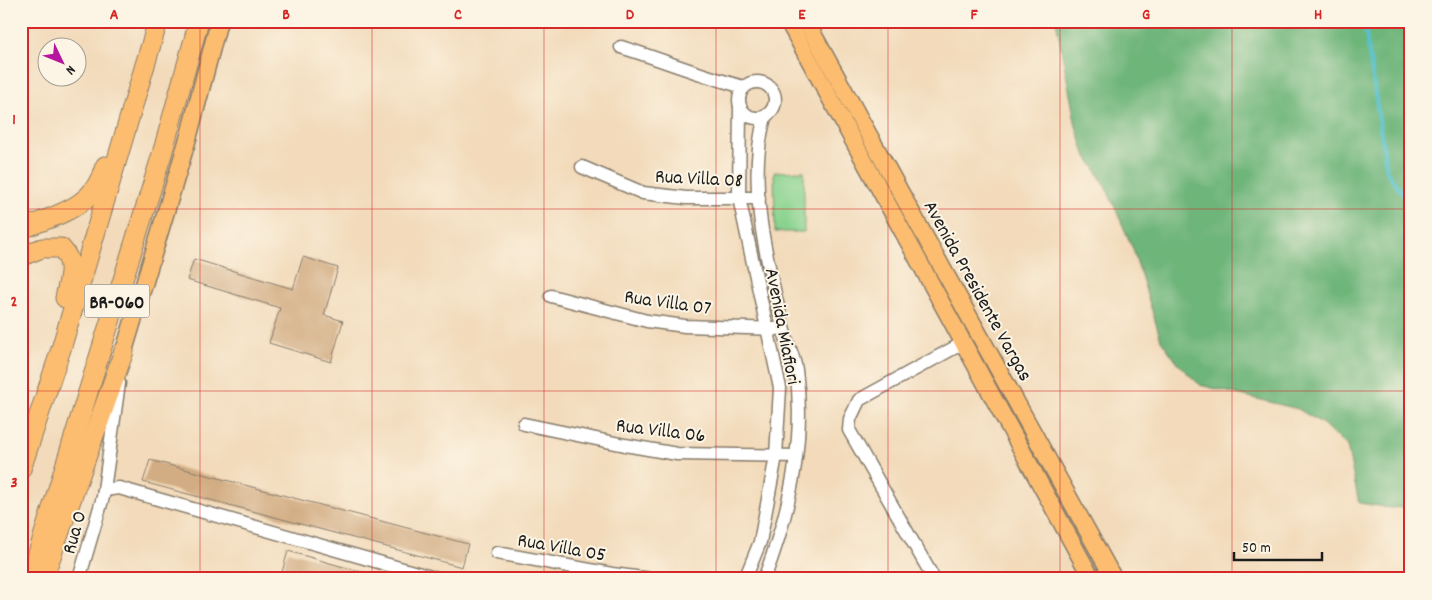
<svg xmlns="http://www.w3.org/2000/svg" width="1432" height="600" viewBox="0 0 1432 600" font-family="Dekko,sans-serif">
  <rect width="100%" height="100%" fill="#fcf5e5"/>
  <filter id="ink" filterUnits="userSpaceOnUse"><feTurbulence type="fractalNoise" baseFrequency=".02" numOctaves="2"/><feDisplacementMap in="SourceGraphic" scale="10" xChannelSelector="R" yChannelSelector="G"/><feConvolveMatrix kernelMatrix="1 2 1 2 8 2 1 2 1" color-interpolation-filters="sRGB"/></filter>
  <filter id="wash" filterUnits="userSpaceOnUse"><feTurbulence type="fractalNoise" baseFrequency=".0096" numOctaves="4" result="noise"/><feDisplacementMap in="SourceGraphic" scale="20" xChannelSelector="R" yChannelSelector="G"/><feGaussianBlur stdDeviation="1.12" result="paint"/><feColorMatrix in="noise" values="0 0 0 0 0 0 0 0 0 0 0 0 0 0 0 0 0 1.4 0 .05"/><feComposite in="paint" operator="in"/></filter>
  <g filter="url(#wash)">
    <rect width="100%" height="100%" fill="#f2daba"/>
    <path fill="#89d38f" stroke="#527856" d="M804 171V232H775L774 172Z"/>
    <path fill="#6eb57a" stroke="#45684b" d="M1056 21H1411V506L1391 508 1359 503 1347 446 1323 424 1298 409 1200 385 1178 364 1161 340 1133 249 1109 194 1095 168 1085 154 1076 126Z"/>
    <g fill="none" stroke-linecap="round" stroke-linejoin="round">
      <path stroke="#54c1cd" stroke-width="4" d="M1364 21 1387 172 1411 206"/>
    </g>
    <g id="blocks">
      <g fill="#d2ac82">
        <path d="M303 257 338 268 324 315 343 321 331 362 269 343 280 308 187 280 194 259 293 289Z"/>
        <path d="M150 460 468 544 462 567 143 482Z"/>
        <path d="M288 551 375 576 374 579H280Z"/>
      </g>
    </g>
  </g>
  <g filter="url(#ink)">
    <use href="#blocks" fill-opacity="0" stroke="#877b6b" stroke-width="1"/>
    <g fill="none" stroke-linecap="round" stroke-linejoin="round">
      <defs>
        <g id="minor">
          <path d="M621 47C663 60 702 76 744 87"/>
          <circle cx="757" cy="100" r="18"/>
          <path d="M740 107 739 198 780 388 776 456 760 542 745 579"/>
          <path d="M582 167 643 193 686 198H759"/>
          <path d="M551 296 647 321 685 326 776 329"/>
          <path d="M524 424 625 445 677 454 796 456"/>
          <path d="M104 490 119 488 438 579"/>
          <path d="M497 553 612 574 651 579"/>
          <path d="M79 579 103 497 119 383"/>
          <path d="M764 579C789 514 806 440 796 370 794 356 786 341 783 327 767 261 746 184 765 117"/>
          <path d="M934 579 849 430 850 419 859 400 963 343"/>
        </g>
        <g id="major">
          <path d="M788 21 1092 579"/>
          <path d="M806 21 1114 579"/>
          <path d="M124 351 189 135 219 21"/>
        </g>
        <g id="highway">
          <path d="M30 226C64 212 94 206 105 166"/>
          <path d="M22 256 42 248H61C76 264 69 278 65 298"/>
          <path d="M21 469 61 349 158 21"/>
          <path d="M30 579 162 154 199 21"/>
          <path d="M43 579 124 351"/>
        </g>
      </defs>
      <use href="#minor" stroke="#877b6b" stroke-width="15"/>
      <use href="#major" stroke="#877b6b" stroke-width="19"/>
      <use href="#highway" stroke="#877b6b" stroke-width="21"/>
      <use href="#minor" stroke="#fff" stroke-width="12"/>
      <use href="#major" stroke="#fcbd6f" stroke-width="16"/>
      <use href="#highway" stroke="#fcbd6f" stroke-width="19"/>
    </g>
  </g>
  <path fill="none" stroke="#d62828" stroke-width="1" stroke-opacity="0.55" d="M200 21V579M372 21V579M544 21V579M716 21V579M888 21V579M1060 21V579M1232 21V579M21 209H1411M21 391H1411"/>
  <g text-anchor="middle" stroke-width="4" stroke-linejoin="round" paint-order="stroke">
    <rect fill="#fcf5e5" stroke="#5f5d58" stroke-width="1" x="84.5" y="284.5" width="65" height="33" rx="4"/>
    <g font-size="19" font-weight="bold" fill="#1c1c1c">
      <text x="117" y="308">BR-060</text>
    </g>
    <g font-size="20" fill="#1c1c1c" stroke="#fcf5e5">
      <text transform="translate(699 177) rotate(3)" y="7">Rua Villa 08</text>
      <text transform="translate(979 290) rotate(61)" y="7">Avenida Presidente Vargas</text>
      <text transform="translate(668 301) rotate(8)" y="7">Rua Villa 07</text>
      <text transform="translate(784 326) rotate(79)" y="7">Avenida Miafiori</text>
      <text transform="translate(661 429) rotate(7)" y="7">Rua Villa 06</text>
      <text transform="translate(73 532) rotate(-74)" y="7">Rua O</text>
      <text transform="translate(562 546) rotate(10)" y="7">Rua Villa 05</text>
    </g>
  </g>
  <rect width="1432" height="600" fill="none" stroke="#fcf5e5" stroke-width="55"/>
  <g transform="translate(62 62) rotate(133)"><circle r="24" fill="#fcf5e5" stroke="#a29e95"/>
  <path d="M0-4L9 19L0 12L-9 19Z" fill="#b5179e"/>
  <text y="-8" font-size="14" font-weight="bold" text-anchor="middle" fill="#1c1c1c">N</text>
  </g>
  <path d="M1234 552v8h88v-8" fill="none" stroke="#1c1c1c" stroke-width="2.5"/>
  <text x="1242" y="552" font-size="15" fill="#1c1c1c" stroke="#fcf5e5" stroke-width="4" paint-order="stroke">50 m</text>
  <rect x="28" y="28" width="1376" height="544" fill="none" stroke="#d62828" stroke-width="2"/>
  <g font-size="16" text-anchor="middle" font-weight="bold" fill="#d62828">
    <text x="114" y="19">A</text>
    <text x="286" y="19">B</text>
    <text x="458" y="19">C</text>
    <text x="630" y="19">D</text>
    <text x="802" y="19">E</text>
    <text x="974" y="19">F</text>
    <text x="1146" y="19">G</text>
    <text x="1318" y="19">H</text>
    <text x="14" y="124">1</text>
    <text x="14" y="306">2</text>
    <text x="14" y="487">3</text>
  </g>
</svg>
